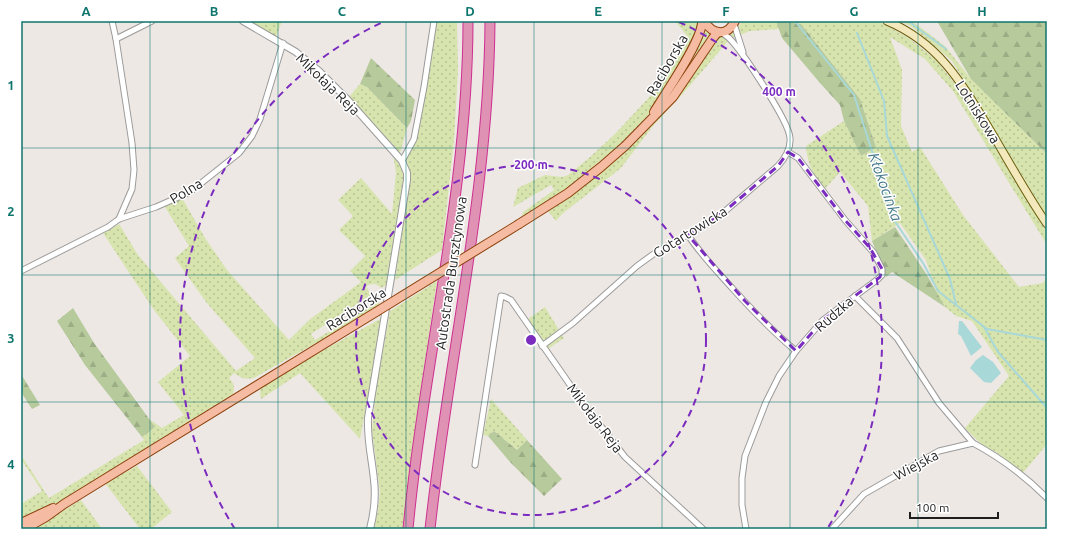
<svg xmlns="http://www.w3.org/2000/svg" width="1068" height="550" viewBox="0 0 1068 550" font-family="Ubuntu,sans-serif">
  <defs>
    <pattern id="grass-dots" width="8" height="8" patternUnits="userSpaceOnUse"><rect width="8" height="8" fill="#d7e4ae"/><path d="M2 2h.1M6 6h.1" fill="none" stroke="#b8c395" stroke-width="1.8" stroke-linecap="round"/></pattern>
    <pattern id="forest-firs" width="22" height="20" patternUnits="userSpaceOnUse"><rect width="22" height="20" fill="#b6ca9c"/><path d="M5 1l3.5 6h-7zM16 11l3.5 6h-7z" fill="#9cad86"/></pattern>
  </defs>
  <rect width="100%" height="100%" fill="#eee8e4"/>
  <g fill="url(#grass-dots)">
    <path d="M249 21H282L276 37Z"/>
    <path d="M437 21H457L458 70 454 140 442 250 395 280 410 181V173L407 161V157L417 134Z"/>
    <path d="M675 21H697V31L665 91 645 119 631 135 567 189 521 220 523 212 554 190 551 185 513 207 518 188 545 175 562 177 568 175 589 158 615 134 654 92 670 68 688 37Z"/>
    <path d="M743 21H776L779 29 750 31 730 39 680 97 653 126 621 168 562 214 556 221 548 211 581 187 657 117 718 38 736 29Z"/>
    <path d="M781 21H874L880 22 909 38 937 61 959 89 1047 232V245L953 91 925 59 890 37 902 70 901 126 912 152 920 147 963 215 1019 287 1043 283 1047 277V444L1023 473 996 452 982 445 965 428 1009 376 972 321 956 316 945 307 937 294 926 260 900 223 872 241 868 206 840 172 824 190C813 173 808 166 806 146L844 121 861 156 876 147 860 99 801 24Z"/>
    <path d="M900 21H912L945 46 971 79 1047 154V217L952 61 912 27Z"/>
    <path d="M706 30 711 34 664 103 683 73Z"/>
    <path d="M360 84 367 87 407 128 400 153 349 97Z"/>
    <path d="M393 155 402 169 404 179 390 283 381 288C377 283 372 283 366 286L371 295 311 334 315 340 379 301V308C337 332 295 354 254 378 245 380 241 378 234 373L229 378C234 383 235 387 233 394L58 503 21 519V504L42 491 21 459V455L49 498 144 440 142 437 155 427 149 419 162 428 184 415 158 382 190 356 154 310 103 233 119 224 138 255 236 371 255 358 206 302 175 258 189 246 165 207 182 198 205 238 227 270 289 340 309 320 361 282 350 271 365 256 339 230 353 216 338 200 361 178 392 214 396 172Z"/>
    <path d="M437 281 416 421 403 529H374L378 510 380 492 372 431 375 401H374L390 311Z"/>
    <path d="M545 307 564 338 548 349 528 319Z"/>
    <path d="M382 318 360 439 300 373 261 399 260 393 261 386 273 378Z"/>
    <path d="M491 399 527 440 517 450 494 431 488 436 483 435Z"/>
    <path d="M137 466 172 512 151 529H140L105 483Z"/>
    <path d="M81 500 102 529H32Z"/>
  </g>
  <g fill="url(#forest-firs)">
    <path d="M776 21 801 24 860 99 876 147 861 156 844 121 840 105 820 83 782 38Z"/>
    <path d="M937 21H1047V154L971 79Z"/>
    <path d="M371 58 415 100 411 121 407 128 367 87 360 84Z"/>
    <path d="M895 227 927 275 945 307 892 272 886 277 872 241Z"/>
    <path d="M73 308 94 343 155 427 142 437 85 365 57 321Z"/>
    <path d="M21 374 40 405 32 409 21 392Z"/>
    <path d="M494 431 517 450 527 440 562 479 544 496 510 462 488 436Z"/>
  </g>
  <g fill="#a8d8d7">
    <path d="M959 321H962L982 347 971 356 961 336 958 334Z"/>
    <path d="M983 355 993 362 1001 373 991 383 984 382 970 368 976 360Z"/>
  </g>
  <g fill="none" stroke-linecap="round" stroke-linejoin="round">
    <g stroke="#a8d8d7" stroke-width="2">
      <path d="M795 21 854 95 894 220 923 263 938 291 987 329 1047 340"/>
      <path d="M908 21 946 49"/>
      <path d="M857 33 884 101 887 136 950 279 956 304"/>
      <path d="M984 327 998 352 1047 408"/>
    </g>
    <defs>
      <g id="minor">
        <path d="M112 21 116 39 132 143 134 170 132 189 119 219"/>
        <path d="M734 24 743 52"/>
        <path d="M116 39 152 21"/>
        <path d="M402 161 414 139 424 87 434 21"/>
        <path d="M688 235C701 255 717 271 733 289 753 311 773 332 796 351"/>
        <path d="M21 271 108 227 119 219 156 207 190 192 239 153 252 136 260 119 283 43"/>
        <path d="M855 296 897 338 939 403 973 443"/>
        <path d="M542 346 573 323 637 266 655 253 717 218 778 166C785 158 791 149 790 138 789 121 742 51 729 38 727 36 724 34 721 33"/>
        <path d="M475 465 501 296 505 297 511 300 582 402 625 457 703 529"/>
        <path d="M746 529 742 505V478L745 456 766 402 779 376 796 351 823 320 878 279 882 275V269L874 253 845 220 798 158 788 152"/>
        <path d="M832 529 864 494 939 451 973 443C1001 458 1025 476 1047 498"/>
      </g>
      <path id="tertiary" d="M243 21 296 52 319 71 346 98 402 161 407 173V180L368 418C367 440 372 459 374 480 376 496 374 513 370 529"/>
      <path id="secondary" d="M887 21C937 42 960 80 987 125 1007 158 1025 192 1047 224"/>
      <g id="primary">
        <path d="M704 21C713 35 727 37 735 21"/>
        <path d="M654 112C665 94 703 39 702 21"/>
        <path d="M519 224 568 193 601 167 625 146 673 97 713 38 718 32"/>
        <path d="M21 523 53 508"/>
        <path d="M25 529 46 517 64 504 376 312"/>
      </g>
      <g id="motorway">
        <path d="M408 529C424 359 468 192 468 21"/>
        <path d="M430 529C448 360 489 192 490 21"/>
      </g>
    </defs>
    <use href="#minor" stroke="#9b9b9b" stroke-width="7"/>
    <use href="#tertiary" stroke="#9b9b9b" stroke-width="8"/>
    <use href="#secondary" stroke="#6c5e0d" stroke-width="9"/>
    <use href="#primary" stroke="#8c400b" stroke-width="10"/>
    <use href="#motorway" stroke="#cc318f" stroke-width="11"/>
    <use href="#minor" stroke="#fff" stroke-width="5"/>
    <use href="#tertiary" stroke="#fff" stroke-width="6"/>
    <use href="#secondary" stroke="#f4e9bc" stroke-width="7"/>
    <use href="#primary" stroke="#f5bca3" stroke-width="8"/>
    <use href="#motorway" stroke="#e092b4" stroke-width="9"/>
    <defs>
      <path id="primary-bridge" d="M376 312 519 224"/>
    </defs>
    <use href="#primary-bridge" stroke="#8c400b" stroke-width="10" stroke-linecap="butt"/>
    <use href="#primary-bridge" stroke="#f5bca3" stroke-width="8"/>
  </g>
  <path fill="none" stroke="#7b2cbf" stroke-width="3" stroke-dasharray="8 5" stroke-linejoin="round" d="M788 152 798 158 845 220 870 248 882 269 880 277 823 320 796 351 745 301 688 235 725 211 778 166Z"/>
  <path fill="none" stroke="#0f766e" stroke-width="1" stroke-opacity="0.55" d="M150 21V529M278 21V529M406 21V529M534 21V529M662 21V529M790 21V529M918 21V529M21 148H1047M21 275H1047M21 402H1047"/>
  <g fill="none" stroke="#7b2cbf" stroke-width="2" stroke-dasharray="7 5">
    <circle cx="531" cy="340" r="175"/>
    <path d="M235 529A351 351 0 0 1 383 22M679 22A351 351 0 0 1 827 529"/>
  </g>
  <g text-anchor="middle" stroke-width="3" stroke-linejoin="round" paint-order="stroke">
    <g font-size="14" fill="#1e1e1e" stroke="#fff">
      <text transform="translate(667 65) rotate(-60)" y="5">Raciborska</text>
      <text transform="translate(328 84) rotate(44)" y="5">Mikołaja Reja</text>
      <text transform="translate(978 112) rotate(58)" y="5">Lotniskowa</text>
      <text transform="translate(186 191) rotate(-31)" y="5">Polna</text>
      <text transform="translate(690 232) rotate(-32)" y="5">Gotartowicka</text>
      <text transform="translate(451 273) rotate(-82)" y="5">Autostrada Bursztynowa</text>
      <text transform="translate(356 309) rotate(-32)" y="5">Raciborska</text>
      <text transform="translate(834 314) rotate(-41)" y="5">Rudzka</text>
      <text transform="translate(595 418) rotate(53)" y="5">Mikołaja Reja</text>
      <text transform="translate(916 465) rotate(-28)" y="5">Wiejska</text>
    </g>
    <g font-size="15" font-style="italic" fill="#447888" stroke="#fff">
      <text transform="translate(885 187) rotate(70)" y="5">Kłokocinka</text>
    </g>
  </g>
  <circle cx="531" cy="340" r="6" fill="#7b2cbf" stroke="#fff" stroke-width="2"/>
  <g font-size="12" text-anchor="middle" font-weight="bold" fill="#7b2cbf" stroke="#fff" stroke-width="3" stroke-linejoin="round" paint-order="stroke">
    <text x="779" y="96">400 m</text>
    <text x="531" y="169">200 m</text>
  </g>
  <rect width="1068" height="550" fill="none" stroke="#ffffff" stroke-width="44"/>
  <path d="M910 512v6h88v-6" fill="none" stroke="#1e1e1e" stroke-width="2"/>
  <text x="916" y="512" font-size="12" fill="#1e1e1e" stroke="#ffffff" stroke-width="3" paint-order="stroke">100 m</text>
  <rect x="22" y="22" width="1024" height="506" fill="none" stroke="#0f766e" stroke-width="1.5"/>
  <g font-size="13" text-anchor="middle" font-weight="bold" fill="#0f766e">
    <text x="86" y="16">A</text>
    <text x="214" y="16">B</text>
    <text x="342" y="16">C</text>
    <text x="470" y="16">D</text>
    <text x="598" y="16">E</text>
    <text x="726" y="16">F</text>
    <text x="854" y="16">G</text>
    <text x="982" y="16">H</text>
    <text x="11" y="90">1</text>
    <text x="11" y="216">2</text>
    <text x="11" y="343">3</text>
    <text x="11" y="469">4</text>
  </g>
</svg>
